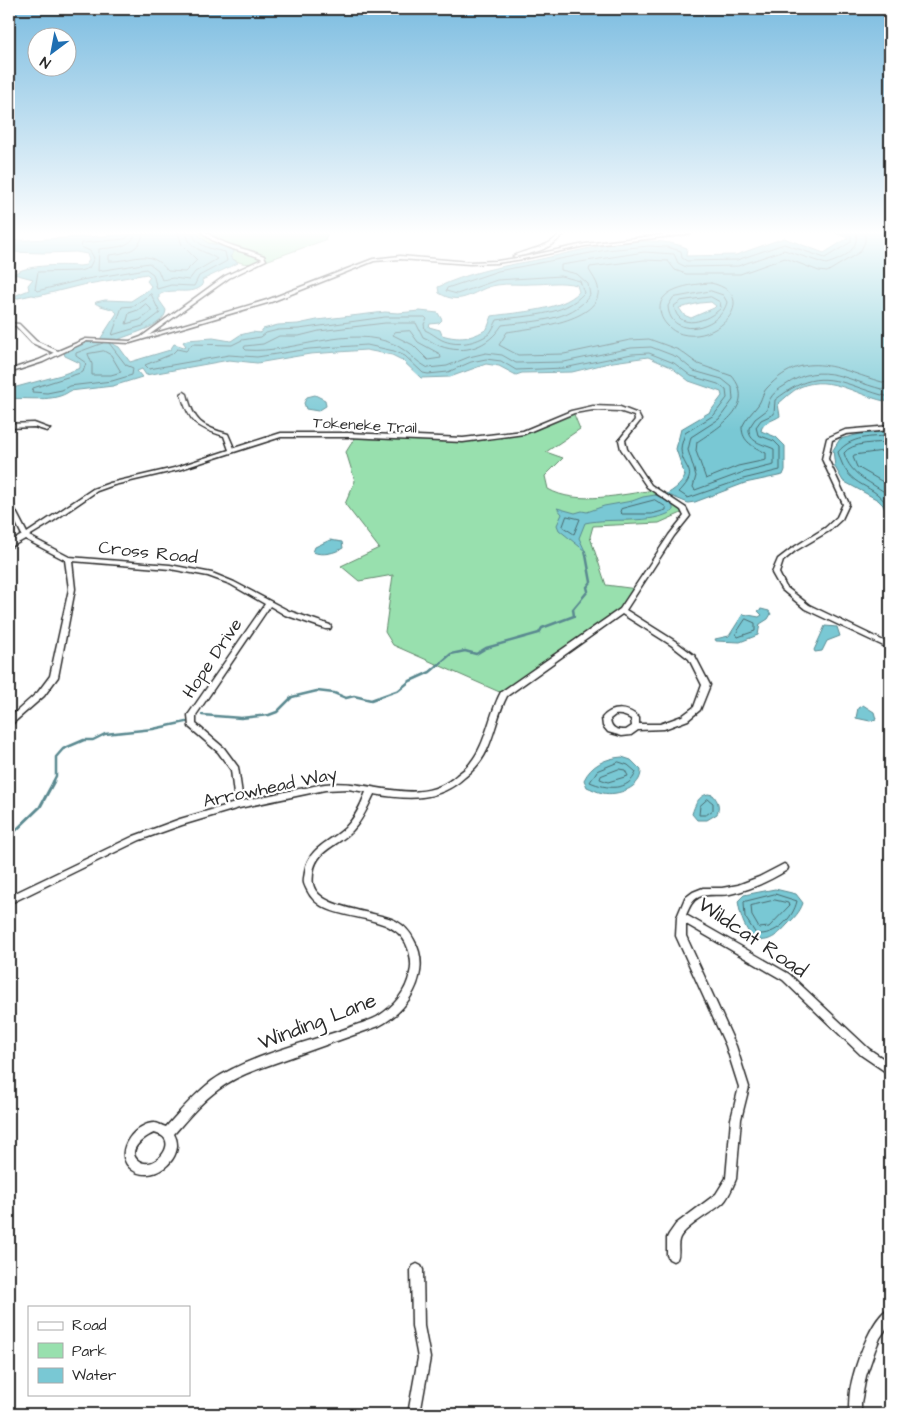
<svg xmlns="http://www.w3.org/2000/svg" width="899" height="1423" viewBox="0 0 899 1423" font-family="'Architects Daughter',sans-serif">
  <rect width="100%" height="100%" fill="#fff"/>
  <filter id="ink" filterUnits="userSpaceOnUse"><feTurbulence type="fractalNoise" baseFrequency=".02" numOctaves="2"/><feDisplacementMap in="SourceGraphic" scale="10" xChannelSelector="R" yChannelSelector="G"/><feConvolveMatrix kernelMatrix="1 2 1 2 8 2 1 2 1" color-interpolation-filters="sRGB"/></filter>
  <g filter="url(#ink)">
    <g fill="#98e0ae" stroke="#62866c">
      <path d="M195 232H328L325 240 260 263C248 264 240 265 230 257L232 249 208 243Z"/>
      <path d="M573 412 580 429 546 452 563 458 545 476 548 489C577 506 623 494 655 490L686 511 659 523 593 526 590 537 606 585 637 589 622 611 504 694 393 645 385 632 393 575 359 581 341 566 379 548 345 504 355 481 346 452 356 436 440 441 524 432Z"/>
    </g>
    <g fill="#79c8d4" stroke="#5a8990" fill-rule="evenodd">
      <path d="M177 232H195L208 243 232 248 234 252 230 257 238 263 202 280 203 285C191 297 173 286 159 295V300L166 310C165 328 126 334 114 342L113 344 119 347 130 362 170 350 174 344 184 347 186 346 183 342 187 340 213 338 231 341 240 335 252 332 260 333 263 329 278 325 298 324 317 320 385 312 398 313 420 311 438 313 442 320 439 323 430 324 429 327 440 330 442 335C459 340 471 339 487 329L492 316C517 312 561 311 579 292L577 285C559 281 549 284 531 284 520 285 508 283 497 285 475 288 463 308 439 293L438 287C466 274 496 267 526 262 571 254 644 229 687 248L686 256 736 255 784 238 824 253 848 238 833 232H890V402C860 398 831 373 800 387 792 391 785 398 778 404L780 416C773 421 762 422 761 431L776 437 785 446V470L783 475 745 483 695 502 688 503 671 496 665 500 673 505V511C651 525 612 517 585 523L579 538 585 551 559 530 557 525 562 514 557 508 575 513 582 511 587 512 604 506 632 501 643 497 655 495 661 497C670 493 682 485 685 476L676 449 681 429 710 412 722 396 721 392 689 381 671 367 648 357 613 362 572 372 522 373 516 375 499 366 486 364 450 377 421 378 402 360 392 355 366 350 310 354 257 363 229 360 146 375 142 369 137 371 142 377 113 386 70 391C54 403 27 397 9 399V389L61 375 80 368V363L65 356 64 353 87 342 99 341 117 313C113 307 101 308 95 303L96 302 105 300 131 301 148 290 151 286 147 281 150 277 147 274 82 285 38 296 32 295 9 300V298L29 290 28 285 33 279 14 274C28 264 63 265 80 266L86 265 89 260 87 254 76 252 45 253 9 252V241ZM711 302 716 306 714 308 691 318 684 315 679 308 700 303Z"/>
      <path d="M315 395 325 400 326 406 318 411 306 409 304 403 307 397Z"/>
      <path d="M890 431V521L883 505 878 500 843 481 835 467 833 450 840 439 860 434Z"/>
      <path d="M330 540 342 542 343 548C335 553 322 556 313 552L315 547Z"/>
      <path d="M761 609 769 611 771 614 768 619 760 624 758 635 740 642 716 641 715 639 729 636 743 614 759 617 762 615 758 611Z"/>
      <path d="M825 626 837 627 840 636 827 641 822 651 815 652 814 650Z"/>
      <path d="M863 705 874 712 876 719 870 721 856 718 858 708Z"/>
      <path d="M622 757 631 760 641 770C642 788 617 796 603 793 597 792 592 789 587 787L584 780C591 765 606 758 622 757Z"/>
      <path d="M708 794 713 795C718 801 720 806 717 814L707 820H697L692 814C695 805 698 796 708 794Z"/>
      <path d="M775 889 796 894 803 903C800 912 794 918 787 925 759 957 743 934 738 901L744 895Z"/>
    </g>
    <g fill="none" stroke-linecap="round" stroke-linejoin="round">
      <g stroke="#4a6a6f" stroke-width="1">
        <path d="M130 232 129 236 125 239 82 243 81 247 90 251 94 258 89 268 80 271 38 272 35 289 37 291 81 280 146 269 153 274 157 289 171 285 194 286 199 276 227 261 225 252C212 249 196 247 192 232"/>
        <path d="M136 232C132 249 113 247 99 249L98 271 149 263 158 270 162 280 173 278 189 280 195 272 217 259C204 250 189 250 186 232"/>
        <path d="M143 232C141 251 126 253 109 255V261C135 262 147 246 168 271L185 272 197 260 182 245 178 232"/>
        <path d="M846 232 851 236V242L825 258 784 244 737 260 687 261 682 258 681 251 667 247 649 246 606 250 498 271 447 288 446 291 457 294 497 280 561 276 580 281 584 293C563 317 526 315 497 320 495 324 492 331 489 334 476 343 457 347 442 340 436 337 432 333 425 330L424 324 427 319 425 317H385L299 329 278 330 266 333 261 337 242 340 232 345 192 344 186 351 177 349 172 354 145 365 149 369 229 355 257 357 309 349 367 345 394 351 405 356 423 373 428 374 448 372 471 362 486 359 501 361 516 370 564 368 632 354 649 353 674 363 691 376 718 384 726 390 727 398 714 415 685 433C684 438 681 444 681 449 682 470 701 470 679 492L688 498 743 479 780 470V447L774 441 758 435 756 427 761 420 774 414 775 400C806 376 823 374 860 388 870 391 879 395 890 397"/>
        <path d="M856 232C860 250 841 260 826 264L784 250 738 266 686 267 678 263 674 254 644 252 561 265V270L577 274 588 284 590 295C571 322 532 321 502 325 488 347 465 355 440 346 434 344 429 339 423 337L416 323H385L319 331 299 336H279L263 344 245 346 244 348 246 350C295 354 348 323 396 345 408 351 416 362 428 368L447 366 469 357 486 353 502 355 516 363 564 362 631 348 651 347 677 357 694 371 722 379 732 387 733 400 719 419 691 437 688 450 696 476 693 487 695 490 741 473 774 465V449C764 444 748 443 749 428L755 419 767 410C768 398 774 392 784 386 824 358 849 383 890 391"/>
        <path d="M865 232V242L860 252 827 272 819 271 785 258 740 274H686L675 270 668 261 644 260 590 267 589 270C592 275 597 282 598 287 604 322 530 328 507 332L499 345 518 355 564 354 630 340 649 339 679 350 698 364 732 376C757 406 719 427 697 442L696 451 706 479 738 466 766 460V453C754 447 742 442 742 427 746 418 752 413 758 405 762 400 762 393 767 388 808 344 845 374 890 384"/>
        <path d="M711 283C764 295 715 349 676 332 670 329 663 322 661 315 653 288 692 284 711 283Z"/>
        <path d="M711 291 723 295 727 302C721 329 670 341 668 306L673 298Z"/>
        <path d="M151 294 160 313 143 326 112 335 122 307 133 306Z"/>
        <path d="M711 297 720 302 721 308C708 321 678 332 674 306L681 301Z"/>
        <path d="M146 304 151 309V312L140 320 126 324 129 313 138 310Z"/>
        <path d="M410 331 418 342 440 354 441 358 428 360 413 345 393 335 395 332Z"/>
        <path d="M103 343 76 353V356L86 363 83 372 33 388 32 392 47 393 62 390 69 386 112 381 132 375 133 368 126 365 109 343"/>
        <path d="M104 351 111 355 121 372 111 375H92V364L88 354Z"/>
        <path d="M890 436C871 437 851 436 838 452 849 493 874 479 890 510"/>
        <path d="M890 442C877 443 852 442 844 453 851 477 872 482 890 496"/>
        <path d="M890 450 854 455 853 457 857 467 890 486"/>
        <path d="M655 500 666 507V510L652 514H622L620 512 621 509Z"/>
        <path d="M567 516 580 519 574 534 563 527Z"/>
        <path d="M746 619 755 623V631L738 637 736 634Z"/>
        <path d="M619 762 628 765 636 772C629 792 606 789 590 782L597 771Z"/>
        <path d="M619 769 625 770 628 776 608 782 600 779 601 776Z"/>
        <path d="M708 799 713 803V810L706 815H699L700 806Z"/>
        <path d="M775 894 797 901C793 919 775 936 756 934L745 917 744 902Z"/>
        <path d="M775 900 788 903 789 906 769 927 759 928 752 916 751 906Z"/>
      </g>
      <path stroke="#5a8990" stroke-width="2" d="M585 551 586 556"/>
      <g stroke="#5a8990" stroke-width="2.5">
        <path d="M202 715 241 718 269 715 277 712 292 697 317 691 334 693 346 698 354 696 371 700 399 690 410 681 430 672 451 654 465 651 476 654 486 648 539 633 542 628 574 616 573 609 588 591 587 587 591 582 586 555"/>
        <path d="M53 782 56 776V757L63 749 84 740H93L105 734 153 729 186 722"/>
      </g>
      <path stroke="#5a8990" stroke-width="3" d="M9 840 10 836 40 807 54 781"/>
      <defs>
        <g id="minor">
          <path d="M14 232H18L9 239V236Z"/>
          <path d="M202 232H206C223 246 245 248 264 256L266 260 229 278 149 335 267 300 373 259 400 256 470 262 497 261 523 257 585 244 687 232H697L681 235 585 246 523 259 497 263 470 264 400 259 374 261 271 302 130 343 87 341 43 362 9 373V370L39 360 54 353 32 343 16 326 9 325V323L19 324 36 341 58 351 86 339 130 341 141 337 225 276 262 259 261 258C241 250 218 248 202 232Z"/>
          <path d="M561 232H565C553 249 534 253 515 257L513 256C530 248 549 249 561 232Z"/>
          <path d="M9 263H12V264L9 266Z"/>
          <path d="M184 392 187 394C194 422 201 426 228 434L234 448 281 433H348L463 438 523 431 571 411 593 406 620 407 638 414 641 420 625 440 627 449 651 485 686 508 690 516 674 536 626 610 675 641 695 656 710 685 700 710 688 720 664 729 638 730 631 735 622 736 608 732 603 726 602 718C612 706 629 707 639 718V724H660L682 716 694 707 702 685 689 659 671 645 622 614 507 696C498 713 495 733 487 750 482 761 474 770 465 777 438 802 408 800 374 794 368 806 363 819 353 830 339 846 316 849 313 873 313 876 312 881 313 884 318 909 376 911 396 921 405 926 410 932 414 940 421 952 422 965 419 977 414 998 398 1016 379 1026L258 1069C244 1074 231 1080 219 1089 202 1101 188 1118 174 1134 188 1158 150 1188 129 1167 113 1150 137 1122 155 1123 158 1123 162 1126 166 1127 180 1111 195 1094 212 1081 248 1056 306 1043 348 1028 358 1024 367 1022 377 1017 393 1007 406 993 410 973 412 966 411 958 409 951 397 905 325 929 307 890 306 888 304 884 304 883 303 879 305 875 305 871 308 848 330 842 345 828 355 818 361 805 366 792L348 789 325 790 239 808 182 825 140 840 9 904V896L134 836 180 819 235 803 231 770 218 752 189 727 188 715 265 604 230 584 208 576 170 569 72 561 75 589 58 677 44 696 12 724 9 725V718L38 692 50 676 69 589 65 560 25 539 9 548V543L22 535 9 509V502L12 504 27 533 93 489 110 483 174 468 229 450 224 436C197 428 189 422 181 394ZM593 410 619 411 634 416 635 420 619 440 621 449 647 487 681 510 684 516 669 535 620 609 501 692C489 714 487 742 471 762 468 767 462 771 457 775 418 810 370 778 325 784 316 785 307 788 299 789 280 793 261 797 243 801L238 767 224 748 196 724V715L270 606 285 615 326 629H330L331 627 330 625 289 611 234 582 212 573 170 565 69 557 29 536 49 524 97 491 114 485 178 470 281 437H348L463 442 524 434 574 413ZM615 715C621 714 626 716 631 719L632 726 626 730C617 730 611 729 610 719ZM154 1133C157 1134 159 1134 162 1136 176 1145 154 1171 139 1161 125 1151 144 1137 154 1133Z"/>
          <path d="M34 423 50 429 47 431 34 427 9 428V424Z"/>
          <path d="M890 426V430L846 434 832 440 828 459 849 504 842 519 829 531 795 551 783 561 779 573 786 587 809 605 890 644V649L805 609 781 589 772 573 778 559 791 549 825 528 837 517 843 504 822 459 827 438 845 430Z"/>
          <path d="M784 864 787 866 788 868 787 870C769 881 750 890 730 894 721 896 707 893 699 897 692 900 689 908 686 915L789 974 869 1049 890 1063V1074L886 1072 861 1055 783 980 686 924V936L736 1046 749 1087 741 1119 736 1179C733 1186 729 1197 723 1203 713 1212 682 1228 679 1240 677 1246 680 1253 677 1259L673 1261 669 1259 667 1255V1238L669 1234 676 1224 716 1194 726 1178 731 1119 739 1087 726 1046 676 936 677 917 685 898 693 892 703 888H722L738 885 759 877Z"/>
          <path d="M417 1264 421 1266 423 1270 424 1326 430 1358 420 1414H408L418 1358 412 1326 411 1270 413 1266Z"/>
          <path d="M890 1308V1323L880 1338 875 1350 866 1376 861 1403V1414H849C849 1406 849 1399 850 1391 853 1371 871 1316 890 1308Z"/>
        </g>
      </defs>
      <use href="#minor" stroke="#2b2b2b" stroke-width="3"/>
      <use href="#minor" fill="#fff" fill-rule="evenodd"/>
    </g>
  </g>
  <linearGradient id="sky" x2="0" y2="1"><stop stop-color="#7bbce0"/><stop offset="0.54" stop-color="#fff"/><stop offset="1" stop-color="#fff" stop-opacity="0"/></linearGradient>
  <rect width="899" height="431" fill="url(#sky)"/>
  <g text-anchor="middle" stroke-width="4.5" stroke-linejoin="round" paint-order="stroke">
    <g font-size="15" fill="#2b2b2b" stroke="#fff">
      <text transform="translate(365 425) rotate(3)" y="5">Tokeneke Trail</text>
    </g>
    <g font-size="18" fill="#2b2b2b" stroke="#fff">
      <text transform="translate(148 552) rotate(6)" y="6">Cross Road</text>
      <text transform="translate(212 658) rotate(-56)" y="6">Hope Drive</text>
      <text transform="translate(270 787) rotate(-12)" y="6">Arrowhead Way</text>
    </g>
    <g font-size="21" fill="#2b2b2b" stroke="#fff">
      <text transform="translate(753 937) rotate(34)" y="7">Wildcat Road</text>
      <text transform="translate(317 1021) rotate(-21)" y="7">Winding Lane</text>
    </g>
  </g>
  <rect width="899" height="1423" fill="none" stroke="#fff" stroke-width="30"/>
  <rect x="15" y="15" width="869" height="1393" fill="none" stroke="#2b2b2b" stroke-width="2" filter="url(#ink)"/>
  <rect x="28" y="1306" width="162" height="90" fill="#ffffff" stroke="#aaaaaa"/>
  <rect x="38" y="1322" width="25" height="8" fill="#ffffff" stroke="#aaaaaa"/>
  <text x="72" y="1330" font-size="15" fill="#2b2b2b">Road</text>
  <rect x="38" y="1343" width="25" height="15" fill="#98e0ae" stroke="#aaaaaa"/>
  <text x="72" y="1356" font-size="15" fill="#2b2b2b">Park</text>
  <rect x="38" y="1368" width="25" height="15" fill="#79c8d4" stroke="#aaaaaa"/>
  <text x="72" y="1380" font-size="15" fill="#2b2b2b">Water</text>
  <g transform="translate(52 52) rotate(212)"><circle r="24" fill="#ffffff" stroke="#aaaaaa"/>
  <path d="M0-4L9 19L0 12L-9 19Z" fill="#1f6fb2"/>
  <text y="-8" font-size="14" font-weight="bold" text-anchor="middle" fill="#2b2b2b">N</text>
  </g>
</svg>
